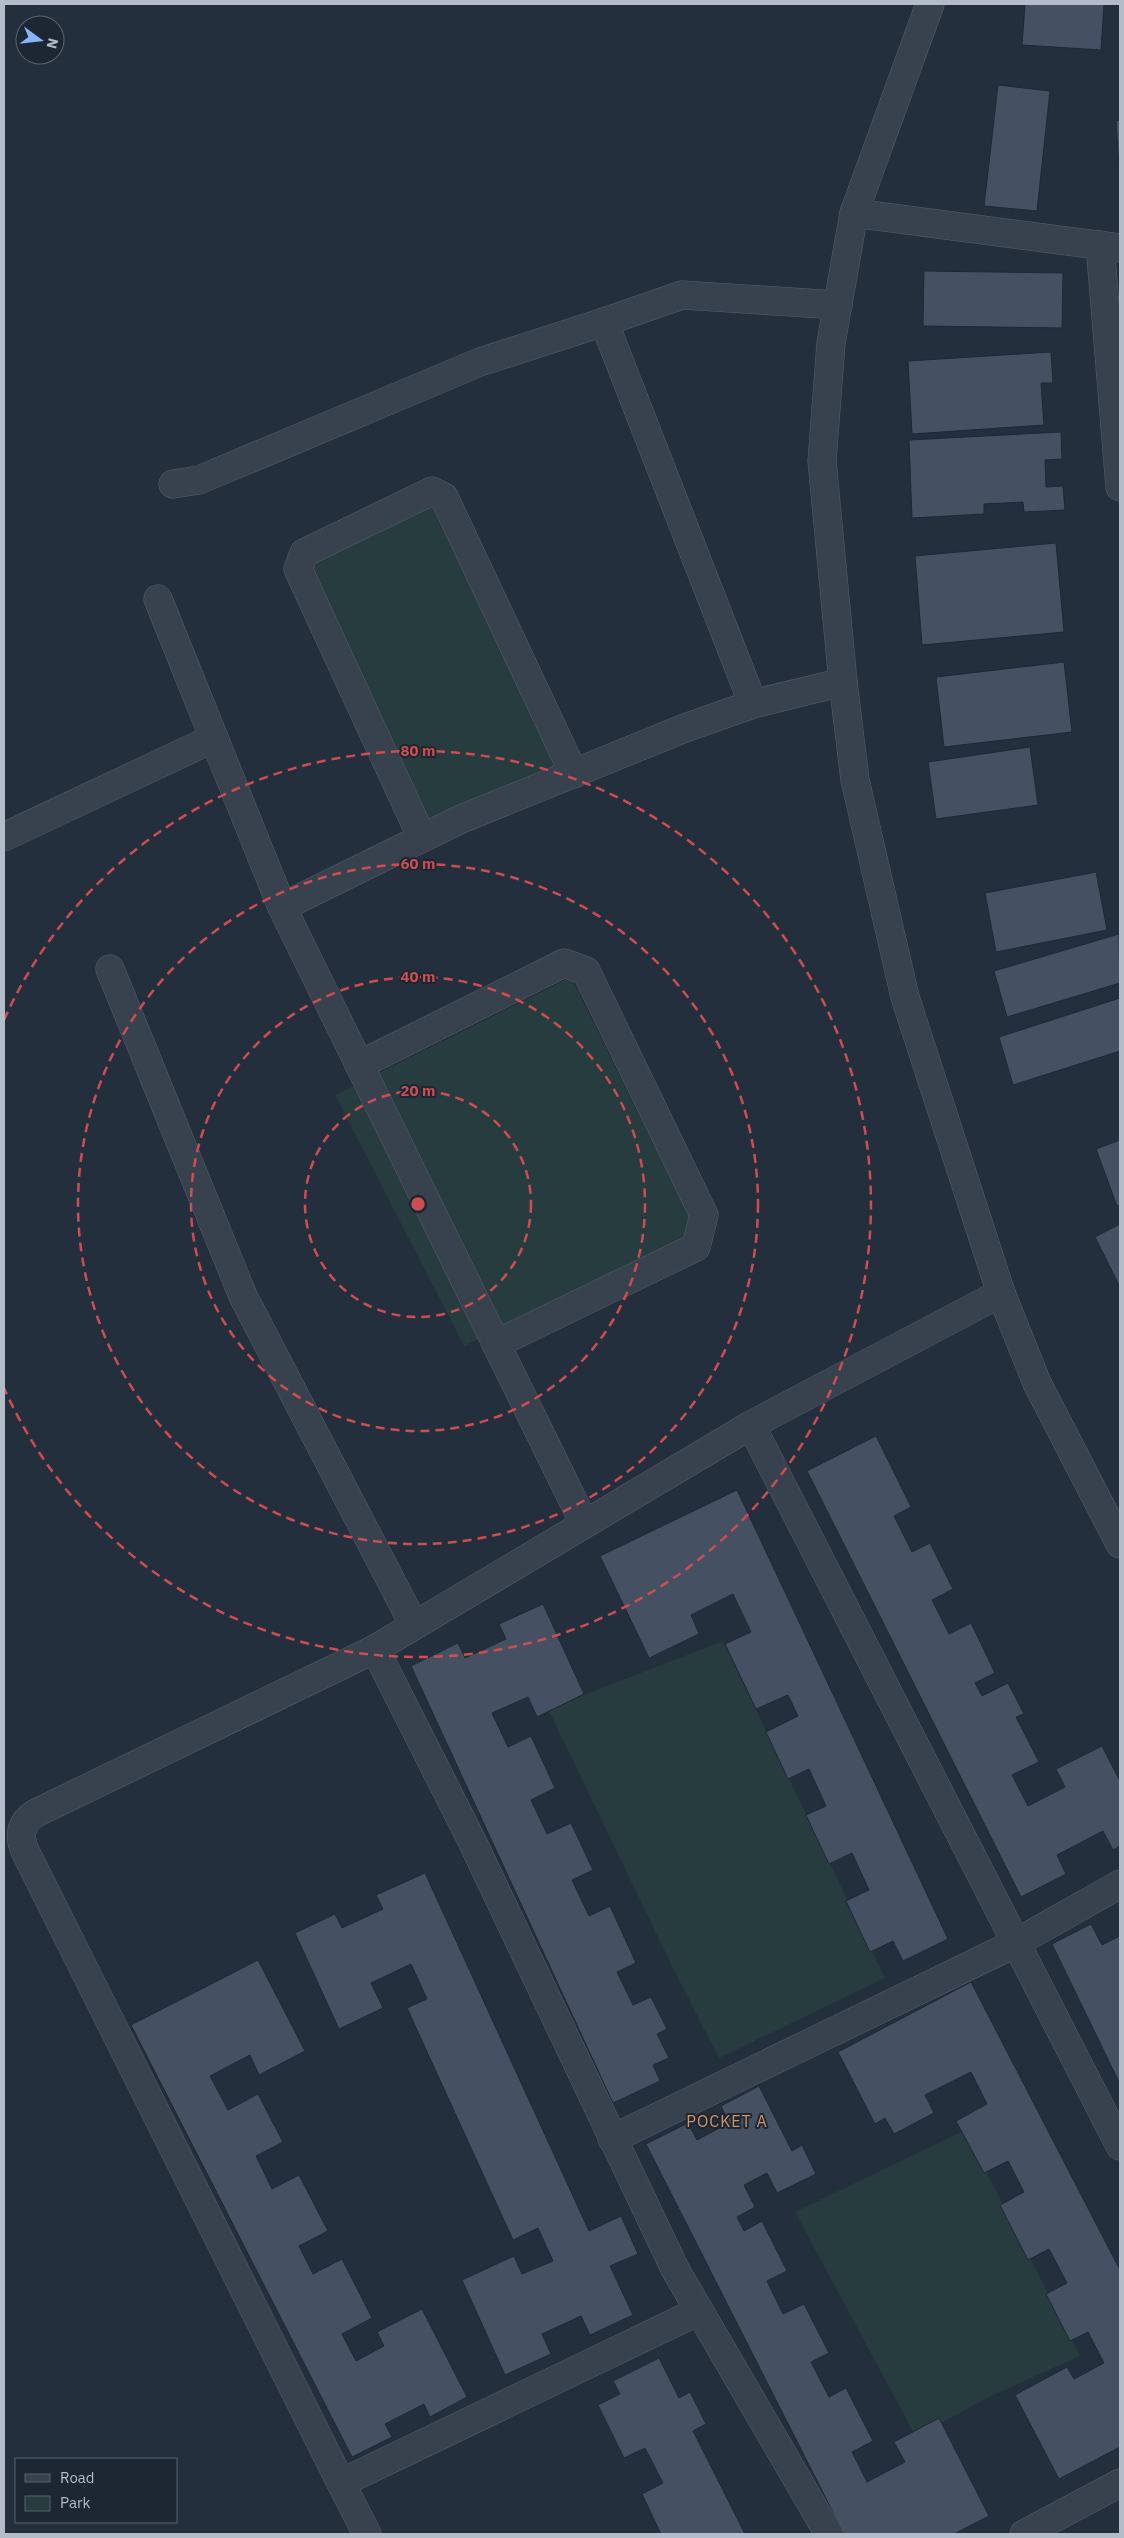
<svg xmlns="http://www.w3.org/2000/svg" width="1124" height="2538" viewBox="0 0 1124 2538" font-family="'IBM Plex Sans',sans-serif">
  <rect width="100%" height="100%" fill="#242f3e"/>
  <g fill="#263c3f">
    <path d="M434 498 573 786 430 840 307 568Z"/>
    <path d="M571 977 697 1233 464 1346 335 1095Z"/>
    <path d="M723 1641 885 1978 719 2058 673 1968 548 1709Z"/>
    <path d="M965 2130 1080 2356 987 2398 916 2437 795 2212Z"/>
  </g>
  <g fill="#455162" stroke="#1f2835">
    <path d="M1025 4H1104L1101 50 1022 45Z"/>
    <path d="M998 85 1050 91 1037 211 984 206Z"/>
    <path d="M1120 120V182L1116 121Z"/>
    <path d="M924 271 1063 273 1062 328 923 326Z"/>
    <path d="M1051 352 1053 383H1041L1044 425 912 434 908 361Z"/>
    <path d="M1061 432 1062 459 1045 460 1046 487 1063 486 1065 510 1024 512 1023 502 984 504V514L912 518 909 440Z"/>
    <path d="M1056 543 1064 632 922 645 915 556Z"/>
    <path d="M1064 662 1072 732 944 747 936 677Z"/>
    <path d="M1030 747 1038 805 936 819 928 762Z"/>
    <path d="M1096 872 1107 930 996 952 985 893Z"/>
    <path d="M1119 934 1120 983 1007 1017 994 971Z"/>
    <path d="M1120 998V1051L1013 1085 999 1037Z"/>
    <path d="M1120 1140V1205L1117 1206 1096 1149Z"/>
    <path d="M1120 1224V1287L1095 1237Z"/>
    <path d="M876 1436 911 1507 894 1516 912 1552 930 1543 953 1589 932 1600 949 1634 971 1623 995 1673 975 1683 982 1696 1008 1683 1024 1714 1016 1717 1039 1762 1012 1775 1028 1806 1065 1787 1056 1769 1102 1746 1120 1781V1846L1113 1850 1103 1831 1057 1855 1066 1874 1021 1897 807 1471Z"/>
    <path d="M737 1490 948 1939 903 1961 893 1941 870 1952 846 1901 869 1890 852 1853 829 1864 806 1815 826 1806 809 1769 788 1779 766 1732 798 1716 788 1695 756 1709 725 1644 751 1632 733 1594 691 1615 699 1634 649 1658 600 1556Z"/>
    <path d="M543 1604 584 1694 537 1717 528 1697 492 1713 508 1747 531 1736 555 1788 531 1800 547 1834 571 1823 593 1870 572 1880 589 1916 610 1906 636 1963 617 1972 633 2005 651 1997 667 2029 657 2034 669 2058 653 2065 660 2081 613 2103 411 1666 458 1643 465 1658 506 1639 499 1624Z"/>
    <path d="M425 1873 589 2231 621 2216 638 2254 610 2266 633 2315 590 2335 581 2316 542 2334 551 2354 505 2375 462 2280 514 2256 522 2274 553 2261 538 2228 513 2240 407 2008 427 1999 411 1964 371 1983 383 2008 339 2029 295 1933 335 1914 342 1928 383 1909 376 1895Z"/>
    <path d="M1091 1924 1102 1945 1120 1936V2084L1052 1944Z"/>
    <path d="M258 1960 305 2051 259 2075 250 2055 210 2076 228 2110 258 2094 283 2142 256 2156 272 2189 299 2175 328 2231 299 2246 313 2274 342 2259 372 2318 342 2334 356 2361 384 2346 377 2332 422 2309 467 2397 430 2417 424 2404 385 2424 392 2437 352 2457 131 2025Z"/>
    <path d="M971 1982 1120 2270V2447L1059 2479 1015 2395 1067 2367 1074 2379 1104 2363 1088 2332 1070 2341 1046 2294 1067 2283 1049 2249 1028 2260 1000 2205 1024 2192 1008 2161 984 2173 956 2121 987 2104 971 2072 925 2095 934 2113 894 2134 885 2118 875 2124 838 2052Z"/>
    <path d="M759 2086 792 2151 802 2145 816 2174 777 2193 767 2173 744 2185 755 2207 737 2217 744 2231 762 2221 787 2271 767 2281 783 2314 804 2304 829 2353 811 2362 829 2397 846 2388 873 2441 852 2452 867 2482 905 2462 894 2442 939 2418 989 2516 954 2534H844L646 2144 688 2123 697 2140 729 2123 721 2106Z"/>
    <path d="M659 2358 679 2398 690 2392 706 2424 693 2431 745 2534H661L642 2494 663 2483 645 2448 624 2458 598 2405 620 2394 613 2381Z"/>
  </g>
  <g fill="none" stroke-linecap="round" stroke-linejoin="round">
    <defs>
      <g id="minor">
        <path d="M854 213 1120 248"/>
        <path d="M1100 245 1120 487"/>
        <path d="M604 322 682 295 838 305"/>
        <path d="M173 484 199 480 480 362 604 322 753 704"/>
        <path d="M158 599 282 907 584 1523"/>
        <path d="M4 837 214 738"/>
        <path d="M422 838 298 569 304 553 432 491 444 497 574 774"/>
        <path d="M282 907 459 820 685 728 753 704 843 682"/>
        <path d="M110 969 243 1296 414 1625"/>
        <path d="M359 1065 564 963 586 971 704 1215 696 1247 496 1344"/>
        <path d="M751 1425 1120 2146"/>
        <path d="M375 1649 472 1841 675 2269 829 2534"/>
        <path d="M612 2139 1016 1943 1120 1884"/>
        <path d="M699 2311 341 2483 25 1851C18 1835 21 1822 36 1813L375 1649 751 1425 1001 1293"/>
        <path d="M341 2483 367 2534"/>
        <path d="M1024 2534 1120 2483"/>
      </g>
      <path id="tertiary" d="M930 4 854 213 831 343 822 461 843 682 855 780 905 997 1001 1293 1037 1383 1120 1544"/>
    </defs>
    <use href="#minor" stroke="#565f6c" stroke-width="29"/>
    <use href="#tertiary" stroke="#565f6c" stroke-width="29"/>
    <use href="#minor" stroke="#38414e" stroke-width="28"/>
    <use href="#tertiary" stroke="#38414e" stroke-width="28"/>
  </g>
  <g fill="none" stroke="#ce4d50" stroke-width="2.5" stroke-dasharray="9 6">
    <circle cx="418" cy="1204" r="113"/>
    <circle cx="418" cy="1204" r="227"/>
    <circle cx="418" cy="1204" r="340"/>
    <path d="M4 1020A453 453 0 1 1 4 1388"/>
  </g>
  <g text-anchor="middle" stroke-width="4" stroke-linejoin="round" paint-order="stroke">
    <g font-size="16" letter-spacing="1" fill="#d59563" stroke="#1d2633">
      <text x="727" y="2127">POCKET A</text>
    </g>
  </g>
  <circle cx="418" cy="1204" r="8" fill="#ce4d50" stroke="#1d2633" stroke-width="2.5"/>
  <g font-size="15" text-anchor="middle" font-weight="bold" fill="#ce4d50" stroke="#1d2633" stroke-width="4" stroke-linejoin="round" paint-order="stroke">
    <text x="418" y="756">80 m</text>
    <text x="418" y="869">60 m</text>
    <text x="418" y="982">40 m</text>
    <text x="418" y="1096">20 m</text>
  </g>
  <rect width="1124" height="2538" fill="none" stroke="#b4bcc9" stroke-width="10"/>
  <rect x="15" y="2458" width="162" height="65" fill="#1d2633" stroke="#59626f"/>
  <rect x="25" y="2474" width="25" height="8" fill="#38414e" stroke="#59626f"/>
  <text x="60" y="2483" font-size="15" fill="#b4bcc9">Road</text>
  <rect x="25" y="2496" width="25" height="15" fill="#263c3f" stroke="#59626f"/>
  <text x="60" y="2508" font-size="15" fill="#b4bcc9">Park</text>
  <g transform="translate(40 40) rotate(105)"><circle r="24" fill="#1d2633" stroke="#59626f"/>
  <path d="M0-4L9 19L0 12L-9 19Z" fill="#8ab4f8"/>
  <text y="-8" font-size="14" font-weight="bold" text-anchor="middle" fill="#b4bcc9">N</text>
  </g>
</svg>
